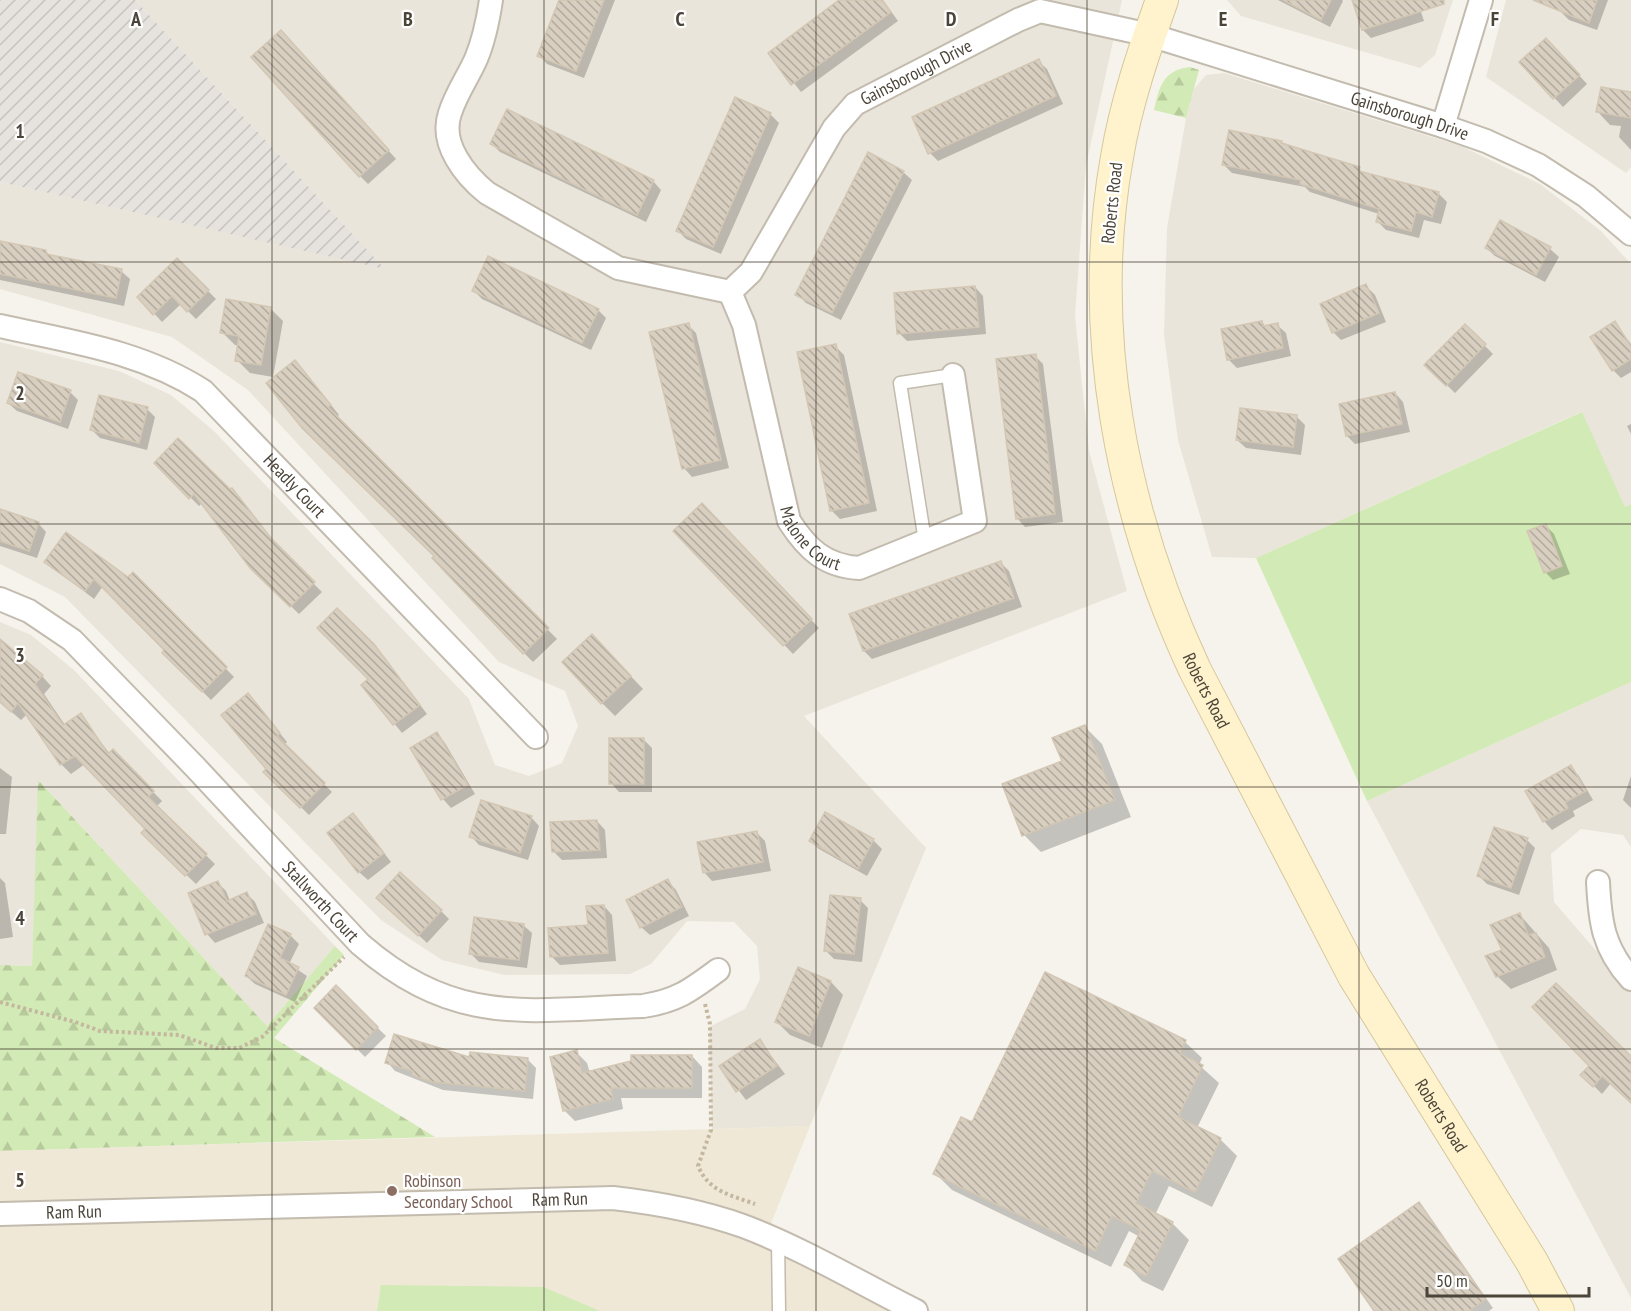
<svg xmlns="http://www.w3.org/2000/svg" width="1631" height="1311" viewBox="0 0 1631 1311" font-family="'PT Sans Narrow',sans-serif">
  <defs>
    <pattern id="industrial-furrows" width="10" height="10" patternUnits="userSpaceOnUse" patternTransform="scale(1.5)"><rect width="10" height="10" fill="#e6e2dd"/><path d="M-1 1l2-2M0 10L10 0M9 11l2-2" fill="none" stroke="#c7c3be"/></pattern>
    <pattern id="forest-firs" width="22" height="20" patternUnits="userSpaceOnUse" patternTransform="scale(1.5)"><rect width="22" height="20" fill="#d2eab5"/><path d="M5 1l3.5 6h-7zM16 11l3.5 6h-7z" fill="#b6ca9c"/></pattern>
    <pattern id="building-back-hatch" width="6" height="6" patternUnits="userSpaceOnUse" patternTransform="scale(1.5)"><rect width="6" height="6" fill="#d8cfc1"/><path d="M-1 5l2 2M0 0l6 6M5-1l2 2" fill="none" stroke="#b1aa9e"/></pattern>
  </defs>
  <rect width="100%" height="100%" fill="#f6f3ec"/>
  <g fill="#eae5da">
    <path d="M135 0H1122L1086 165 1075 316 1089 451 1127 591 804 716 926 848 810 1126 712 1129 709 1027 745 1009 760 979 757 946 734 922 687 921 651 964 630 974 504 975 442 960 381 920 65 597 0 564V342L119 371 171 395 214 431 469 699 495 765 529 776 562 763 578 726 565 691 499 662 248 390 172 337 0 289V182L384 268Z"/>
    <path d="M1227 0H1453L1435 55 1420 68 1241 16Z"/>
    <path d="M1506 0H1631V167L1626 173 1486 77Z"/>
    <path d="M1224 73 1461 146 1540 184 1601 231 1631 264V504L1625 507 1581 412 1256 558 1212 557 1178 440 1164 335 1167 228 1186 118 1194 89 1206 75Z"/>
    <path d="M0 622 31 635 74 670 335 946 267 1026 39 781 32 966 0 965Z"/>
    <path d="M1631 682V847L1623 835 1581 829 1551 854 1554 902 1631 991V1298L1367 801Z"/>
  </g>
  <path fill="url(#industrial-furrows)" d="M0 0H135L385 269 0 182Z"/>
  <path fill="#efe8d6" d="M810 1126 768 1231 931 1311H0V1151Z"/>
  <g fill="#d2eab5">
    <path d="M1582 412 1625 507 1631 504V682L1367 801 1256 558Z"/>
    <path d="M381 1285 543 1287 600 1311H377Z"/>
  </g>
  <g fill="url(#forest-firs)">
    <path d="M1190 67 1199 70 1186 118 1154 110C1159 87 1163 70 1190 67Z"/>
    <path d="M38 780 267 1026 335 946 344 955 274 1038 435 1137 0 1151V965L32 966Z"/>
  </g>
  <g fill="#0003">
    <path d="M561 0H615L584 78 547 64 539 55Z"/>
    <path d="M842 0H883L898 21 801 92 770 53Z"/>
    <path d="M1278 0H1342L1343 1 1330 27Z"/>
    <path d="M1417 0 1424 21 1371 38 1363 30Z"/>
    <path d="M1564 0H1608L1597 30 1569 20 1560 11Z"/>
    <path d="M289 40 396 159 368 184 360 176Z"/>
    <path d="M1554 48 1587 84 1563 107 1521 62Z"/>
    <path d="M1038 61 1047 69 1063 104 938 161 930 153Z"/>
    <path d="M1631 94V150L1619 137 1621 126 1610 125 1598 112Z"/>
    <path d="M770 114 779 123 721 254 686 239 678 231Z"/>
    <path d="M1281 142 1359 169 1364 174 1438 193 1447 202 1441 224 1424 220 1419 238 1386 230 1377 221 1379 214 1310 192 1305 187 1232 173 1224 165Z"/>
    <path d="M492 144 653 181 661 190 646 222 500 152Z"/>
    <path d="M903 172 912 180 841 320 806 303 797 294Z"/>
    <path d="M1500 222 1550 249 1559 257 1545 282 1495 256 1486 248Z"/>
    <path d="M0 242 46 251 51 257 121 271 130 279 124 306 0 280Z"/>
    <path d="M177 260 216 299 196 319 181 304 162 322 139 297Z"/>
    <path d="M1366 286 1375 295 1386 322 1341 340 1333 332Z"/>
    <path d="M975 287 983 296 986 334 907 341 899 333Z"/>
    <path d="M474 291 598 310 606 318 591 350 482 299Z"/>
    <path d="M270 308 283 321 273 377 250 373 237 360 239 346 235 345 222 332Z"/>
    <path d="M1262 322 1266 327 1277 325 1286 333 1291 356 1237 368 1228 359Z"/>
    <path d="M1615 323 1631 344V372L1621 378 1613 370Z"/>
    <path d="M688 325 696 333 729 468 692 477 684 468Z"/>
    <path d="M1465 326 1493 354 1455 393 1426 365Z"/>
    <path d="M835 346 844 355 877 511 840 519 831 510Z"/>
    <path d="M1035 356 1043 364 1063 522 1025 527 1017 518Z"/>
    <path d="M304 371 339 415 336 417 557 639 533 662 488 617 490 615 436 556 303 426Z"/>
    <path d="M70 392 78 400 68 429 17 411 8 403Z"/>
    <path d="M1395 393 1403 402 1410 432 1355 444 1347 436Z"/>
    <path d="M147 409 155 417 147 450 100 438 92 430Z"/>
    <path d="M1297 417 1305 425 1301 455 1246 448 1237 440Z"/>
    <path d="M1631 424V434L1627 426Z"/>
    <path d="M156 463 232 490 278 548 322 592 299 614 251 567 202 503 199 506Z"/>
    <path d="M702 505 819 628 793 654 675 531Z"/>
    <path d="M0 511 38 523 46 532 37 558 0 546Z"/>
    <path d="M1546 526 1554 534 1570 574 1553 580 1545 572Z"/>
    <path d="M46 562 128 579 133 574 234 677 211 700 164 653 167 650 103 586 94 599Z"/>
    <path d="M1001 563 1009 571 1022 607 872 659 864 651Z"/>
    <path d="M605 649 643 689 615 716 602 703Z"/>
    <path d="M0 651 42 676 51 686 44 694 65 725 80 715 110 754 113 751 162 801 156 807 215 864 196 884 143 833 147 829 85 764 71 774 61 764 27 714 21 720 0 702Z"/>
    <path d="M382 655 427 714 402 733 363 685 370 679Z"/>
    <path d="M256 704 287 742 284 745 332 792 309 815 265 772 268 769Z"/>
    <path d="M1085 727 1102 744 1131 817 1041 852 1024 835Z"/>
    <path d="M437 734 445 743 475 794 451 808 443 799 412 748Z"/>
    <path d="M643 739 652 748V792H619L611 783Z"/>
    <path d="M1571 767 1579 776 1593 800 1573 811 1575 816 1552 830 1544 821Z"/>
    <path d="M0 768 12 777 6 834H0Z"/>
    <path d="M1631 776V808L1623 800Z"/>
    <path d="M826 814 873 840 882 849 867 876 819 849 810 841Z"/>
    <path d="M531 817 539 826 528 860 479 845 471 836Z"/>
    <path d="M597 821 605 830 607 858 562 860 553 851Z"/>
    <path d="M361 823 391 862 368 880 359 872Z"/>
    <path d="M757 833 765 841 771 871 712 881 704 872Z"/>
    <path d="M1527 840 1535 848 1519 895 1487 884 1479 876Z"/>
    <path d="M0 878 5 883 13 937 0 939Z"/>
    <path d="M668 881 676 890 689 916 650 935 641 927Z"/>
    <path d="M218 883 226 891 230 901 247 894 255 902 264 923 215 943 207 934Z"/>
    <path d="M860 900 868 908 862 962 834 959 825 950Z"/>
    <path d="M387 906 441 911 449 919 427 943Z"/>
    <path d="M604 906 612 915 616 961 560 965 552 957 590 926Z"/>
    <path d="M1520 915 1549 948 1557 970 1511 989 1498 977 1487 957 1504 951Z"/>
    <path d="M523 925 532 933 527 968 479 962 471 954Z"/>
    <path d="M290 935 299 944 289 964 307 976 295 1002 255 984 246 976Z"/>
    <path d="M798 969 831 982 843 995 822 1048 790 1035 777 1022Z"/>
    <path d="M1046 974 1185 1042 1202 1058 1199 1065 1219 1083 1197 1128 1221 1140 1237 1156 1212 1207 1169 1186 1155 1215 1172 1223 1189 1240 1163 1291 1142 1281 1126 1264 1140 1237 1129 1231 1111 1267 952 1190 935 1173 973 1124Z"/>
    <path d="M336 987 386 1036 365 1057 316 1008Z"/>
    <path d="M760 1041 785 1074 746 1100 721 1067Z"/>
    <path d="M576 1052 587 1063 590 1073 692 1056 702 1067V1098H621L623 1109 575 1121 564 1110Z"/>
    <path d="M1631 1057V1101L1611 1083 1602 1094 1591 1083Z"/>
    <path d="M527 1059 536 1068 533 1099 443 1090 395 1071 387 1062Z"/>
    <path d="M1419 1204 1493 1308 1489 1311H1376Z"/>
  </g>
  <g fill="url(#building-back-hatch)" stroke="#d3c7b4" stroke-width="1.5">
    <path d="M559 0H604L576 71 537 56Z"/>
    <path d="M839 0H882L891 12 791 85 768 53Z"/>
    <path d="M1283 0H1331L1321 20Z"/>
    <path d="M1352 0H1444V4L1362 30Z"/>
    <path d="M1533 0H1597L1589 23Z"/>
    <path d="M281 30 389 150 359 177 251 57Z"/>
    <path d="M1546 38 1580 75 1553 99 1519 62Z"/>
    <path d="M1039 59 1056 96 928 154 912 117Z"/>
    <path d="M1601 87 1631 92V118L1596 112Z"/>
    <path d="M735 97 771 113 713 247 676 231Z"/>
    <path d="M507 109 654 180 637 215 490 144Z"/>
    <path d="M1229 130 1282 141 1281 143 1360 167 1359 171 1439 192 1432 217 1416 212 1411 231 1376 222 1379 209 1300 184 1301 180 1222 165Z"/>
    <path d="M868 152 904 171 832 313 795 295Z"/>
    <path d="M1500 220 1551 247 1536 275 1485 248Z"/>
    <path d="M0 241 46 250V254L122 269 116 298 0 274Z"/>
    <path d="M488 256 599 309 582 343 472 291Z"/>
    <path d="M177 258 209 290 187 312 172 296 153 315 137 297Z"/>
    <path d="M1366 284 1379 313 1332 333 1320 304Z"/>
    <path d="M975 286 979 327 897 334 894 293Z"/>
    <path d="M226 299 271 307 261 365 235 361 239 336 220 333Z"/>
    <path d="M1262 321 1263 326 1278 323 1283 348 1227 360 1221 329Z"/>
    <path d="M1615 321 1631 347V359L1612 371 1590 337Z"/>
    <path d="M689 323 721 460 682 469 649 332Z"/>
    <path d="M1465 324 1486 344 1446 386 1424 365Z"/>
    <path d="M836 344 869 503 830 511 797 352Z"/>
    <path d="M1036 354 1055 514 1016 519 996 359Z"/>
    <path d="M295 360 331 405 328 407 549 628 523 654 432 558 434 556 302 428 266 383Z"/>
    <path d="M18 372 71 390 60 422 7 403Z"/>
    <path d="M1395 392 1402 424 1346 436 1339 404Z"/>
    <path d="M99 395 148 407 139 443 90 430Z"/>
    <path d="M1240 408 1297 415 1293 447 1236 440Z"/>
    <path d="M178 438 230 489 232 488 271 538 315 582 290 607 250 568 194 494 189 499 154 463Z"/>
    <path d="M702 503 812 619 783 646 673 531Z"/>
    <path d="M0 509 39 522 29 551 0 541Z"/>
    <path d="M1546 524 1562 566 1544 573 1527 531Z"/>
    <path d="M66 532 128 577 133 572 227 667 202 692 162 653 164 650 94 579 85 591 44 562Z"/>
    <path d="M1001 561 1014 598 863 651 849 614Z"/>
    <path d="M337 608 374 644 420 705 393 725 361 685 368 679 317 628Z"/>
    <path d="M592 634 631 676 601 704 562 662Z"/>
    <path d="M0 639 43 675 35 684 63 725 81 713 108 754 113 749 154 791 148 797 207 854 185 876 141 833 145 829 75 756 60 765 18 703 11 712 0 702Z"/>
    <path d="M248 693 280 733 277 736 325 783 300 808 263 772 266 769 221 715Z"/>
    <path d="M1085 725 1115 800 1022 836 1002 784 1062 761 1052 738Z"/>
    <path d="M437 732 468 785 441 800 410 748Z"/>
    <rect x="609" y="738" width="35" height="46"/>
    <path d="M1571 765 1586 791 1565 802 1568 808 1543 822 1525 791Z"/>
    <path d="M481 800 532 816 520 853 469 837Z"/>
    <path d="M825 812 874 839 858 869 809 841Z"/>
    <path d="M353 813 384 853 358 873 327 833Z"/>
    <path d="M597 820 600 850 552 852 550 822Z"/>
    <path d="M1494 827 1528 838 1511 888 1477 876Z"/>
    <path d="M757 831 763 862 703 873 697 842Z"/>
    <path d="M400 872 442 910 418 936 376 898Z"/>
    <path d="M668 879 682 907 640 928 626 900Z"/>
    <path d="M218 881 227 901 247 892 256 914 205 935 188 893Z"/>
    <path d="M830 895 861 898 854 954 824 951Z"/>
    <path d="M604 905 608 953 550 957 548 928 588 925 586 906Z"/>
    <path d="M1520 913 1528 935 1536 933 1545 957 1496 977 1485 956 1502 950 1490 925Z"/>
    <path d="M474 917 524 924 519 960 469 954Z"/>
    <path d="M268 924 291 934 280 958 299 967 286 995 245 976Z"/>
    <path d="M798 967 831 981 809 1036 775 1022Z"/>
    <path d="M1045 972 1186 1040 1180 1054 1203 1065 1178 1117 1221 1138 1195 1192 1152 1171 1136 1203 1173 1222 1146 1276 1124 1265 1141 1230 1112 1216 1095 1251 933 1174 961 1117 972 1122Z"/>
    <path d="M1556 983 1631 1056V1103L1602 1076 1593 1087 1580 1075 1589 1066 1532 1007Z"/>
    <path d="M336 985 378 1027 356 1050 314 1008Z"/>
    <path d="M394 1034 469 1057 470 1052 528 1058 525 1091 433 1082 412 1075 413 1071 385 1063Z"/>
    <path d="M760 1039 777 1066 736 1092 719 1066Z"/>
    <path d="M577 1050 582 1073 631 1061V1055H692V1088H611L613 1099 563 1111 550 1057Z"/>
    <path d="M1419 1202 1486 1299 1469 1311H1374L1338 1259Z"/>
  </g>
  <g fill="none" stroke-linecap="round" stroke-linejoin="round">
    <defs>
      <g id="lane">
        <path d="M925 541 900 383 953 375"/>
        <path d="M778 1241 779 1311"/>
      </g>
      <g id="street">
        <path id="s1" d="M491 0C488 20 484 40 476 59 468 77 456 94 450 113 439 144 466 176 487 193L618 268 730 292 751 272 834 128 855 104 1018 20 1040 11 1150 35 1443 126 1486 141 1538 165 1586 196 1631 234"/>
        <path d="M1443 126 1481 0"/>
        <path id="s2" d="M730 292 744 325 789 521C807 549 825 566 859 568L975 521 953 375"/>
        <path id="s3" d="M0 326C71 342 141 351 203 391L536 737"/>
        <path id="s4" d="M0 599 29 611 72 640 196 768 360 944C456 1027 525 1010 643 1006 677 1001 691 990 718 970"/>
        <path d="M1598 882C1600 922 1603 948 1631 979"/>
        <path id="s5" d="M0 1214 613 1198C657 1203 701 1211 743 1226 802 1248 860 1283 916 1311"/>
      </g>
      <g id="secondary">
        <path id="s6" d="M1162 0C1144 51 1126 103 1117 157 1086 330 1121 512 1195 670L1354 976 1532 1262 1558 1311"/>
      </g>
    </defs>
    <use href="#lane" stroke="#c2bbae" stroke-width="15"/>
    <use href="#street" stroke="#c2bbae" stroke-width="26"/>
    <use href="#secondary" stroke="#d6c79b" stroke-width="34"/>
    <g stroke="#c4b79f" stroke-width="4" stroke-dasharray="3 3" stroke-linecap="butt">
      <path d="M0 1002 75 1022 100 1031 179 1035 216 1048H239L262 1037 344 957"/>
      <path d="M705 1004 710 1024 711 1130 698 1166C709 1192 731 1195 755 1204"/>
    </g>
    <use href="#lane" stroke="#fff" stroke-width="12"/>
    <use href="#street" stroke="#fff" stroke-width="22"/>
    <use href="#secondary" stroke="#fff3cd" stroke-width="32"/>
  </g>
  <path fill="none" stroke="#4b4439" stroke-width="1.5" stroke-opacity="0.55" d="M272 0V1311M544 0V1311M816 0V1311M1087 0V1311M1359 0V1311M0 262H1631M0 524H1631M0 787H1631M0 1049H1631"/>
  <circle fill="#8d6e63" stroke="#fff" stroke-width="2" cx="392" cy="1191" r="6"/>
  <g text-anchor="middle" stroke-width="4.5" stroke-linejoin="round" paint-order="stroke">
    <g font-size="18" fill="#4b4439" stroke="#fff">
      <text dy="6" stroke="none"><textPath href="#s1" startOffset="776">Gainsborough Drive</textPath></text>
      <text dy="6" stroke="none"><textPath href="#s1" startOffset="1299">Gainsborough Drive</textPath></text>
      <text transform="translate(1112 203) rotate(-84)" y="6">Roberts Road</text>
      <text dy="6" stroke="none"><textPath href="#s3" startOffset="346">Headly Court</textPath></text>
      <text dy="6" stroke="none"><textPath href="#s2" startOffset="264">Malone Court</textPath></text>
      <text dy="6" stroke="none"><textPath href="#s6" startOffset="714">Roberts Road</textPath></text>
      <text dy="6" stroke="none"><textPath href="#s4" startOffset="444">Stallworth Court</textPath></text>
      <text dy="6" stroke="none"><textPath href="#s6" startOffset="1200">Roberts Road</textPath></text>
      <text dy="6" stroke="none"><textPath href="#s5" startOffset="560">Ram Run</textPath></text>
      <text dy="6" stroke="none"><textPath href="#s5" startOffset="74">Ram Run</textPath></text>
    </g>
    <g font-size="18" fill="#785e54" stroke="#fff" text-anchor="start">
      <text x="404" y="1187">Robinson<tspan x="404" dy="21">Secondary School</tspan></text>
    </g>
  </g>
  <g font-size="20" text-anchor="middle" font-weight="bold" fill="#4b4439" stroke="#fff" stroke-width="4.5" stroke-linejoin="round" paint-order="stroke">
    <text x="136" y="26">A</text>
    <text x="408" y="26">B</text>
    <text x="680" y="26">C</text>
    <text x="951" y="26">D</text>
    <text x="1223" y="26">E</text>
    <text x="1495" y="26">F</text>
    <text x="20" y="138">1</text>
    <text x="20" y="400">2</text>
    <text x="20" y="662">3</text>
    <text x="20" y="925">4</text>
    <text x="20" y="1187">5</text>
  </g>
  <path d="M1427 1287v9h162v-9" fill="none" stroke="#4b4439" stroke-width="3"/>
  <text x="1436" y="1287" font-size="18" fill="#4b4439" stroke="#ffffff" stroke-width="4.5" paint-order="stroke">50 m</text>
</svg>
